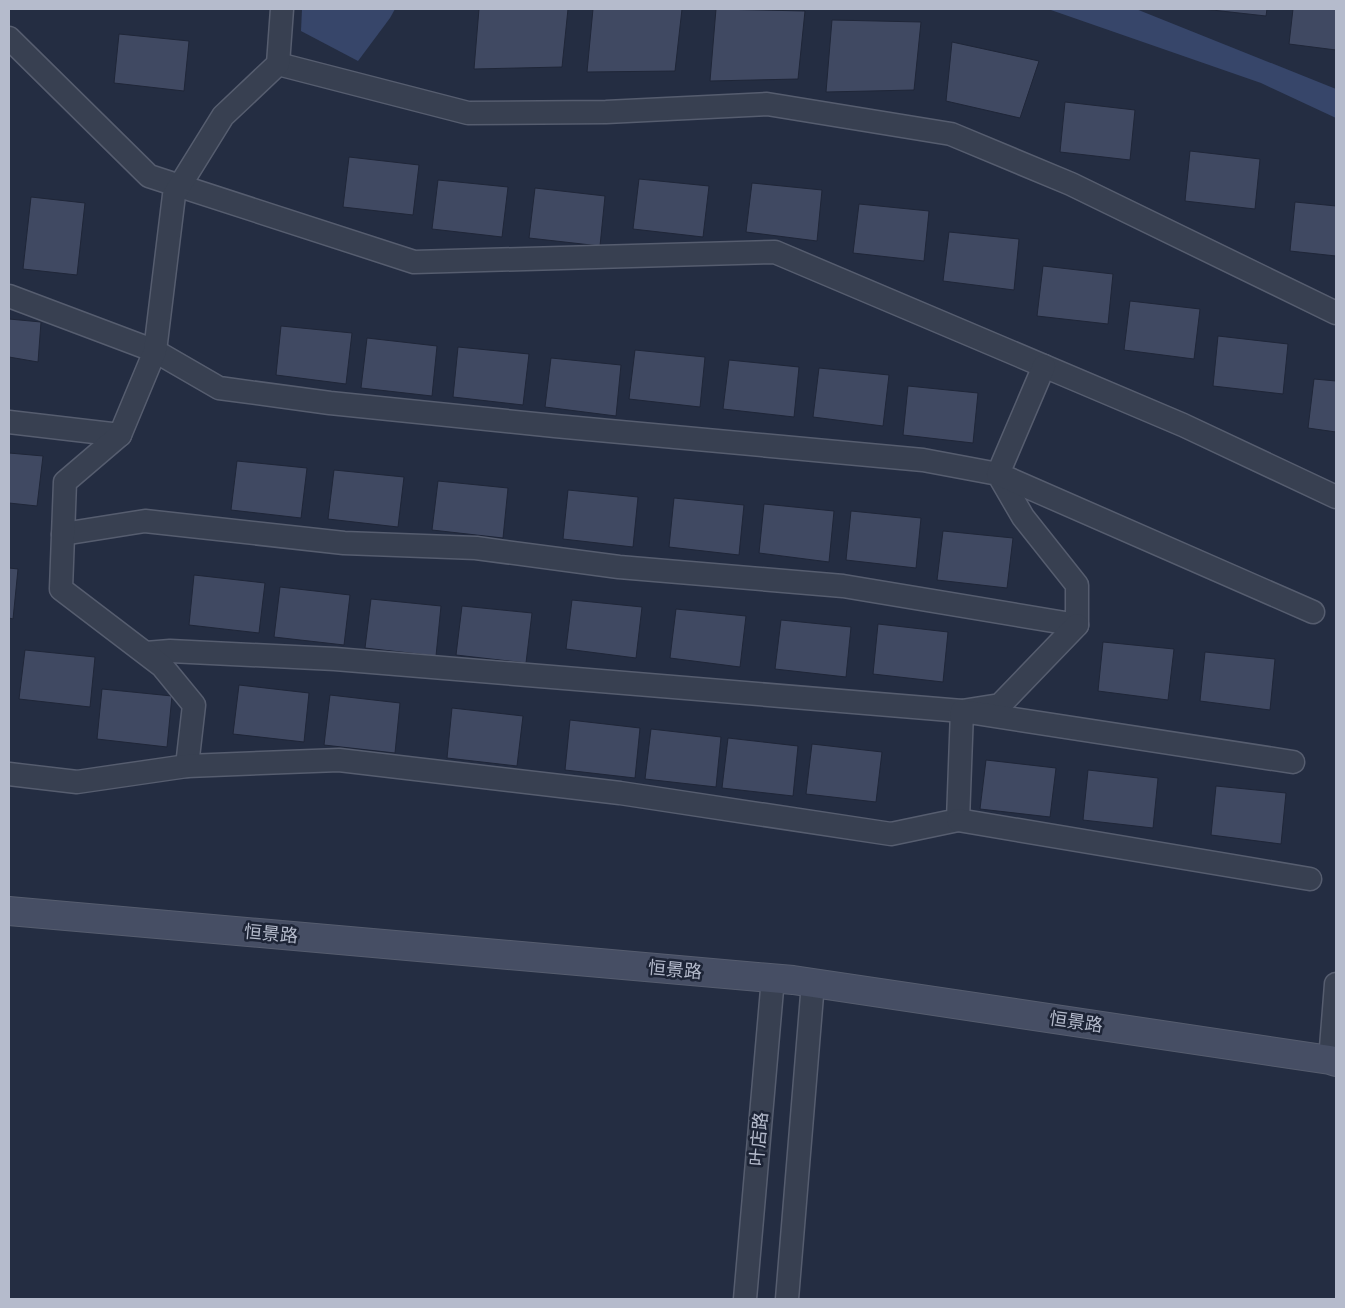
<svg xmlns="http://www.w3.org/2000/svg" width="1345" height="1308" viewBox="0 0 1345 1308" font-family="'Open Sans','Noto Sans SC',sans-serif">
  <rect width="100%" height="100%" fill="#242d42"/>
  <g fill="#37466a">
    <path d="M302 9H395L390 18 358 61 301 31Z"/>
    <path d="M1048 9H1136L1336 89V118L1261 83Z"/>
  </g>
  <g fill="#404962" stroke="#1f2638">
    <path d="M479 9H568L562 67 474 69Z"/>
    <path d="M593 9H682L675 71 587 72Z"/>
    <path d="M716 9 805 11 798 79 710 81Z"/>
    <path d="M1203 9H1267L1266 16Z"/>
    <path d="M1293 9H1336V50L1289 44Z"/>
    <path d="M832 20 921 22 914 90 826 92Z"/>
    <path d="M119 34 189 41 184 91 114 83Z"/>
    <path d="M952 42 1039 61 1020 118 946 101Z"/>
    <path d="M1065 102 1135 110 1130 160 1060 152Z"/>
    <path d="M1190 151 1260 159 1255 209 1185 201Z"/>
    <path d="M349 157 419 165 413 215 343 207Z"/>
    <path d="M639 179 709 186 703 237 633 229Z"/>
    <path d="M438 180 508 187 502 237 432 229Z"/>
    <path d="M752 183 822 190 817 241 746 232Z"/>
    <path d="M535 188 605 196 600 246 529 238Z"/>
    <path d="M31 197 85 203 77 275 23 269Z"/>
    <path d="M1295 202 1336 206V256L1290 251Z"/>
    <path d="M859 204 929 211 924 261 853 253Z"/>
    <path d="M949 232 1019 239 1014 290 943 281Z"/>
    <path d="M1043 266 1113 274 1108 324 1037 316Z"/>
    <path d="M1130 301 1200 309 1194 359 1124 350Z"/>
    <path d="M9 319 41 322 38 362 9 357Z"/>
    <path d="M281 326 352 333 346 384 276 375Z"/>
    <path d="M1218 336 1288 344 1283 394 1213 386Z"/>
    <path d="M367 338 437 346 432 396 361 388Z"/>
    <path d="M458 347 529 354 523 405 453 397Z"/>
    <path d="M635 350 705 357 700 407 629 399Z"/>
    <path d="M551 358 621 365 616 416 545 407Z"/>
    <path d="M729 360 799 367 794 417 723 409Z"/>
    <path d="M819 368 889 375 883 426 813 417Z"/>
    <path d="M1314 379 1336 381V432L1308 428Z"/>
    <path d="M908 386 978 393 973 443 903 435Z"/>
    <path d="M9 453 43 456 37 506 9 503Z"/>
    <path d="M237 461 307 468 301 518 231 510Z"/>
    <path d="M334 470 404 477 398 527 328 519Z"/>
    <path d="M438 481 508 488 503 538 432 530Z"/>
    <path d="M568 490 638 497 633 547 563 539Z"/>
    <path d="M674 498 744 505 739 555 669 547Z"/>
    <path d="M764 504 834 511 829 562 759 553Z"/>
    <path d="M851 511 921 518 916 568 846 560Z"/>
    <path d="M943 531 1013 538 1007 588 937 580Z"/>
    <path d="M9 568 18 569 13 619 9 618Z"/>
    <path d="M194 575 265 583 259 633 189 625Z"/>
    <path d="M280 587 350 595 344 645 274 637Z"/>
    <path d="M371 599 441 606 436 656 365 648Z"/>
    <path d="M572 600 642 607 636 658 566 649Z"/>
    <path d="M462 606 532 613 526 663 456 655Z"/>
    <path d="M676 609 746 616 740 667 670 658Z"/>
    <path d="M781 620 851 627 846 677 775 669Z"/>
    <path d="M878 624 948 632 943 682 873 674Z"/>
    <path d="M1103 642 1174 649 1168 700 1098 691Z"/>
    <path d="M25 650 95 657 90 707 19 699Z"/>
    <path d="M1205 652 1275 659 1270 710 1200 701Z"/>
    <path d="M239 685 309 693 304 742 233 734Z"/>
    <path d="M102 689 172 696 167 747 97 739Z"/>
    <path d="M330 695 400 703 395 753 324 745Z"/>
    <path d="M452 708 523 716 517 766 447 758Z"/>
    <path d="M570 720 640 728 635 778 565 770Z"/>
    <path d="M651 729 721 737 716 787 645 779Z"/>
    <path d="M728 738 798 746 793 796 722 788Z"/>
    <path d="M812 744 882 752 876 802 806 794Z"/>
    <path d="M986 760 1056 768 1050 817 980 809Z"/>
    <path d="M1088 770 1158 778 1153 828 1083 820Z"/>
    <path d="M1216 786 1286 793 1281 844 1211 835Z"/>
  </g>
  <g fill="none" stroke-linecap="round" stroke-linejoin="round">
    <defs>
      <g id="street">
        <path d="M9 38 149 176 414 262 775 252 1183 425 1336 497"/>
        <path d="M278 64 468 113 606 112 767 104 951 134 1071 184 1336 313"/>
        <path d="M9 296 155 351 219 388 330 403 555 426 923 460 998 474 1023 517 1077 585V625L843 586 619 567 476 548 344 543 145 521 63 534"/>
        <path d="M1044 366 998 474 1313 612"/>
        <path d="M9 422 120 435"/>
        <path d="M146 653 170 651 335 659 962 711 1000 705 1077 625"/>
        <path d="M187 766 194 705 162 666 61 589 65 482 120 435 155 351 174 195 223 116 278 64 282 9"/>
        <path d="M9 774 77 782 187 766 339 760 620 793 891 834 958 820 962 711 1293 762"/>
        <path d="M958 820 1310 879"/>
        <path d="M1330 1060 1336 984"/>
        <path d="M745 1299 773 978"/>
        <path d="M787 1299 813 983"/>
      </g>
      <path id="secondary" d="M9 911 793 980 1330 1060 1336 1062"/>
    </defs>
    <use href="#street" stroke="#565d6f" stroke-width="25"/>
    <use href="#secondary" stroke="#565d6f" stroke-width="30"/>
    <use href="#street" stroke="#384051" stroke-width="22"/>
    <use href="#secondary" stroke="#464e64" stroke-width="28"/>
  </g>
  <g text-anchor="middle" stroke-width="5" stroke-linejoin="round" paint-order="stroke">
    <g font-size="18" fill="#b5bbcc" stroke="#1d2436">
      <text transform="translate(271 934) rotate(5)" y="6">恒景路</text>
      <text transform="translate(675 970) rotate(5)" y="6">恒景路</text>
      <text transform="translate(1076 1022) rotate(8)" y="6">恒景路</text>
      <text transform="translate(759 1139) rotate(-85)" y="6">叶店路</text>
    </g>
  </g>
  <rect width="1345" height="1308" fill="none" stroke="#b5bbcc" stroke-width="20"/>
</svg>
